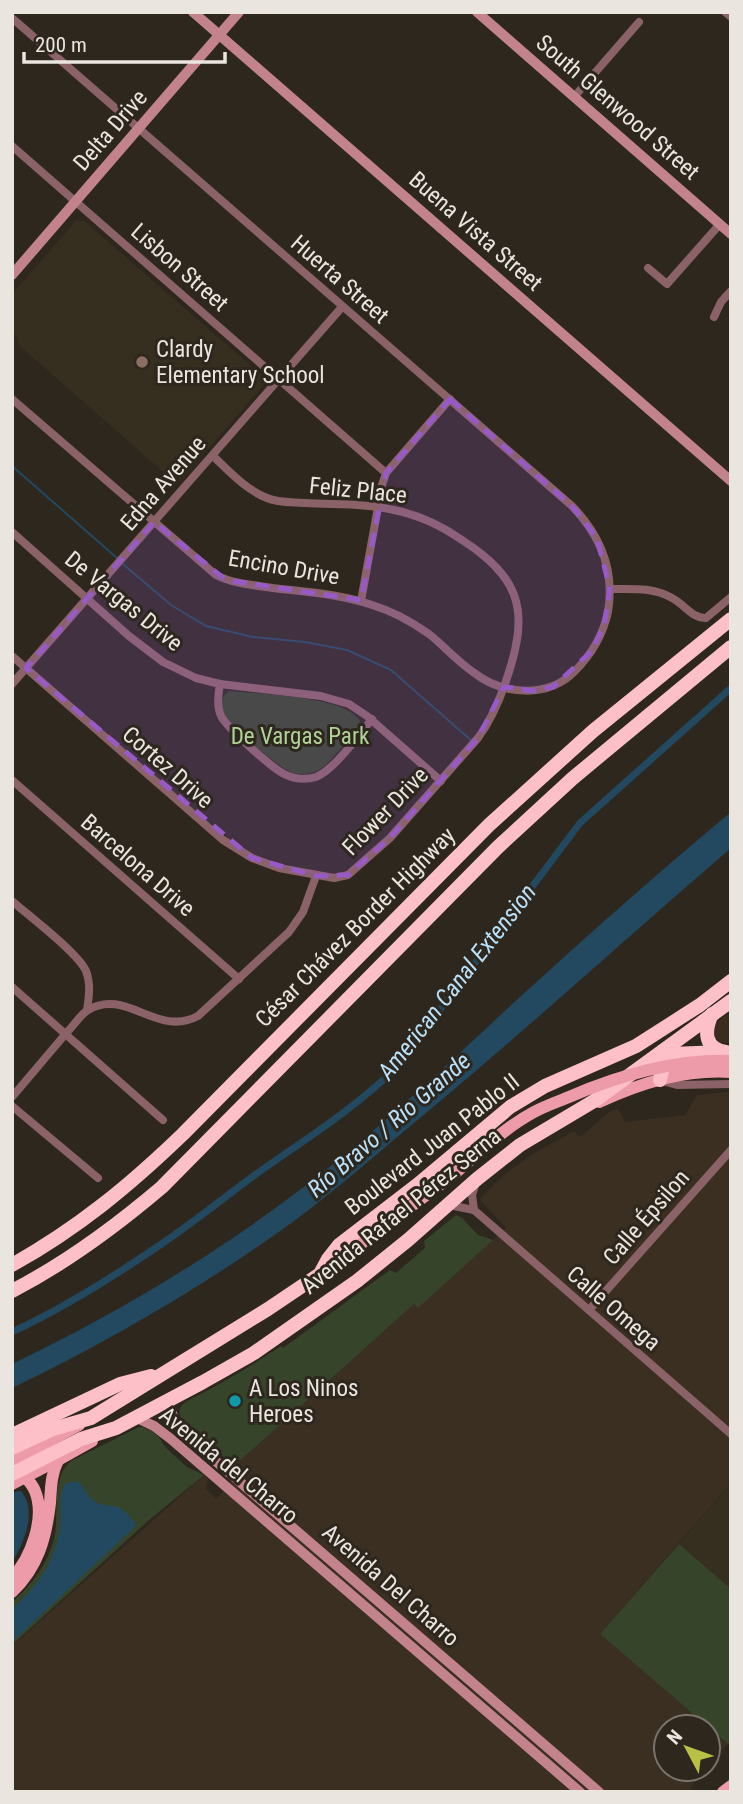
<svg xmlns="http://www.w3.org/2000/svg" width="743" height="1804" viewBox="0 0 743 1804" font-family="'Roboto Condensed',sans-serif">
  <rect width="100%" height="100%" fill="#2d271e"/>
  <path fill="#3a2c1f" d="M731 1012V1044L719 1042 710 1031 713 1025Z"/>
  <path fill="#3a2f21" d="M727 1092 731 1093V1483L600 1634 728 1744 708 1767V1727H666V1769H706L687 1792H12V1646L204 1475 208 1479 206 1489 216 1499 238 1474 232 1468 414 1304 418 1307 506 1228 480 1200 481 1197 505 1174 536 1152 574 1131 580 1137 609 1112 618 1108 625 1122 685 1115 697 1095Z"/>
  <g fill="#362e1e">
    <path d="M76 221H84L263 376 264 385 177 484 21 347 12 329V294Z"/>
    <path d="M731 1483V1589L679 1544Z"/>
  </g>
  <g fill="#36452a">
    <path d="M229 691C258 694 346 696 360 721L359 726C348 739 333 761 319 770 312 774 301 775 293 773 280 769 228 725 224 714 220 705 221 696 229 691Z"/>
    <path d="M456 1215 462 1218 478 1235 493 1240 418 1308 414 1304 232 1468 218 1450 213 1449C203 1441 176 1423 180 1409 182 1402 192 1399 197 1396 226 1381 254 1364 281 1346L283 1348 390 1270 396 1273 425 1248 424 1241Z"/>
    <path d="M141 1427 150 1430 159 1437 165 1447 187 1467 204 1475 149 1520 12 1645V1602C32 1585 47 1565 54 1539 60 1515 50 1479 71 1461L137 1428Z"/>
    <path d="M679 1544 731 1589V1740L728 1744 600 1634Z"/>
  </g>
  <g fill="#22495f">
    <path d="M731 812V848C629 936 529 1027 426 1113 381 1150 338 1189 290 1224 202 1287 110 1341 12 1388V1364C135 1305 251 1233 355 1146 412 1098 466 1047 520 997 589 934 659 872 731 812Z"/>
    <path d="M76 1481C85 1486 86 1496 95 1502 102 1506 110 1505 118 1507 125 1510 130 1517 135 1523V1527L12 1642V1609C37 1587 55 1562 60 1528 62 1514 58 1497 65 1484Z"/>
    <path d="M18 1491H21C38 1511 24 1543 12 1562V1493Z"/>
  </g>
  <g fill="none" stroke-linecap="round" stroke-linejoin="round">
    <g stroke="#22495f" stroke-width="2">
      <path d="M12 466 117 558"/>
      <path d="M123 564 171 605 206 626 253 637 305 642 347 650 391 670 473 742"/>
    </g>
    <path stroke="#22495f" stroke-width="7" d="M12 1332C64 1308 113 1277 160 1245 194 1222 226 1196 259 1172 306 1139 355 1108 396 1068L580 823 731 688"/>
    <g stroke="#8b6268" stroke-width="8">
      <path d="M725 12 731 17"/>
      <path d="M12 18 572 506C600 535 615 571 608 612 603 635 591 655 575 671 548 699 502 695 473 672 457 661 444 646 429 634 412 622 392 611 372 605 340 594 306 592 273 588 253 585 234 584 216 575L12 399"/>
      <path d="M574 97 639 22"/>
      <path d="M12 146 386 473"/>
      <path d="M648 268 667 284 720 224"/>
      <path d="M714 317 721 302 731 291"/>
      <path d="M12 532 129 636 163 662 196 678 220 684 321 696 349 704 367 716 441 781"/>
      <path d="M610 589C632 589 653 587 672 598 684 604 693 619 706 618L731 597"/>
      <path d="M361 601 382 485 386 473 450 399"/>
      <path d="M12 656 223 840 252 858 279 868 334 878 348 875 390 838 478 738C492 719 501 697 508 675 529 611 521 578 462 540 442 526 419 515 394 510 365 503 334 505 304 503 292 502 278 503 267 498 246 490 229 471 213 456"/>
      <path d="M12 684 342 307"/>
      <path d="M220 684C218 694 217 707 221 716 227 728 272 768 284 774 294 779 306 780 316 777 334 770 359 735 372 719"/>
      <path d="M12 780 239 979"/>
      <path d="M12 901C29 916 78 953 86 971 91 984 89 997 87 1010"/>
      <path d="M12 987 163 1120"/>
      <path d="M662 1081 677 1085 731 1084"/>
      <path d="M12 1097C31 1075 50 1052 69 1030 75 1024 81 1014 88 1010 126 987 157 1038 198 1016L289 932 303 912 316 876"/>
      <path d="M12 1106 98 1178"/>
      <path d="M449 1205 474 1210"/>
      <path d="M474 1210 731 1434"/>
      <path d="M474 1210 472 1195 476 1182"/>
      <path d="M589 1310 731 1150"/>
    </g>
    <g stroke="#c3838d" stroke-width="10">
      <path d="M193 12 731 481"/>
      <path d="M477 12 731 234"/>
      <path d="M12 275 239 12"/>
      <path d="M167 1402 177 1425 190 1439 599 1792"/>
      <path d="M137 1418 154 1426 171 1439 580 1792"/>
    </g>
    <g stroke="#ee9ba9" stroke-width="12">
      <path d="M599 1102C641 1083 684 1069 731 1072"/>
      <path d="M322 1273 453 1175"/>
      <path d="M12 1461 79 1425"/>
      <path d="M12 1484 58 1460 92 1441"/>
      <path d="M12 1578C31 1558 46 1518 35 1491 33 1486 29 1481 25 1477"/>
      <path d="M12 1592C38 1567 46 1538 50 1503 51 1488 51 1474 58 1460"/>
      <path d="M723 1792 731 1786"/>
    </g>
    <g stroke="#fdc0c9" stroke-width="14">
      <path d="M712 1014C704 1031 704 1049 726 1052"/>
      <path d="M660 1080 665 1059 671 1054 722 1052"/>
      <path d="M12 1265C78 1228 129 1186 183 1134L489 825 593 731 731 619"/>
      <path d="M12 1291C66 1263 115 1227 162 1187L498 847 573 778 731 647"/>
      <path d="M12 1435 120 1384 151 1376"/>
      <path d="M12 1448 53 1429 91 1418 268 1309 320 1274 328 1259 339 1245 417 1185 510 1107 545 1086 636 1046 700 1005 731 981"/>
      <path d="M12 1474 81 1439 116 1428 203 1382 254 1353 357 1281 408 1240 477 1179 520 1145 594 1101 731 1001"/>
    </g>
    <path stroke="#ee9ba9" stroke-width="12" d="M453 1175C479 1153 504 1128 534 1112 545 1106 557 1102 569 1097 620 1075 674 1059 731 1061"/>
  </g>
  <path fill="#975ac7" fill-opacity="0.2" stroke="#975ac7" stroke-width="5" stroke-dasharray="14 9" stroke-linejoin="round" d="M450 399 572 506 597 538 610 589 604 625 592 651 553 687 533 691 504 687 478 738 390 838 348 875 316 876 252 858 26 668 154 522 226 580 361 600 386 473Z"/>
  <circle fill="#8d6e63" stroke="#2d271e" stroke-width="2.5" cx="142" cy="362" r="7"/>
  <circle fill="#0f9aa8" stroke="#2d271e" stroke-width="2.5" cx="235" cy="1401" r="7"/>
  <g text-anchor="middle" stroke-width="6" stroke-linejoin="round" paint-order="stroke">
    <g font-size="23" fill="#eae5df" stroke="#2d271e">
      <text transform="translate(618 107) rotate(41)" y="8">South Glenwood Street</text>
      <text transform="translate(110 130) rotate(-49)" y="8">Delta Drive</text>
      <text transform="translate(476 231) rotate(41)" y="8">Buena Vista Street</text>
      <text transform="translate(180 267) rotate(41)" y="8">Lisbon Street</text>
      <text transform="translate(340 279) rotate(41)" y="8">Huerta Street</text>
      <text transform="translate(163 483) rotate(-49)" y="8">Edna Avenue</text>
      <text transform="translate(358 490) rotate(6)" y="8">Feliz Place</text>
      <text transform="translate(284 567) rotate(10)" y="8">Encino Drive</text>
      <text transform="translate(124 601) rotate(39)" y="8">De Vargas Drive</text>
      <text transform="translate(168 767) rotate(41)" y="8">Cortez Drive</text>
      <text transform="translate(385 811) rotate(-46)" y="8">Flower Drive</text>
      <text transform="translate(138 865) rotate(41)" y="8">Barcelona Drive</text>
      <text transform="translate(355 927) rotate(-45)" y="8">César Chávez Border Highway</text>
      <text transform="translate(432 1144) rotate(-38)" y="8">Boulevard Juan Pablo II</text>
      <text transform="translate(401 1211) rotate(-39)" y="8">Avenida Rafael Pérez Serna</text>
      <text transform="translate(646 1217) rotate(-49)" y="8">Calle Épsilon</text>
      <text transform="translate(614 1308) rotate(41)" y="8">Calle Omega</text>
      <text transform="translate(229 1465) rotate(39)" y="8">Avenida del Charro</text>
      <text transform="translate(391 1585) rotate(41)" y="8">Avenida Del Charro</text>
    </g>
    <g font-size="23" fill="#eae5df" stroke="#2d271e" text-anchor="start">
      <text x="156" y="357">Clardy<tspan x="156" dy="26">Elementary School</tspan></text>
      <text x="249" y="1396">A Los Ninos<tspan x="249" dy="26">Heroes</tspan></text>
    </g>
    <g font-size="23" fill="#b1d398" stroke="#2d271e">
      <text x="300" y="744">De Vargas Park</text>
    </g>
    <g font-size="24" font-style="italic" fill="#bae1f9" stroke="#2d271e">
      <text transform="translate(457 982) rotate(-52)" y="8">American Canal Extension</text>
      <text transform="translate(389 1125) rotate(-41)" y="8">Río Bravo / Rio Grande</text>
    </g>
  </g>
  <rect width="743" height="1804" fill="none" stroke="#eae5df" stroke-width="28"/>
  <g transform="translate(687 1748) rotate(311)"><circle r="33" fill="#2d271e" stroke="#79736b" stroke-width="2"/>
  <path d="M0-5L12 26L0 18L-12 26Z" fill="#b9c046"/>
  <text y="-10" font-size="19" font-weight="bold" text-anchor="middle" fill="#eae5df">N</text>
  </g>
  <path d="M24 52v10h201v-10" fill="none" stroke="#eae5df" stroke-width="3.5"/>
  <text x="35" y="52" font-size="21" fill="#eae5df" stroke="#2d271e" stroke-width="5" paint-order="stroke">200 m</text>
</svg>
